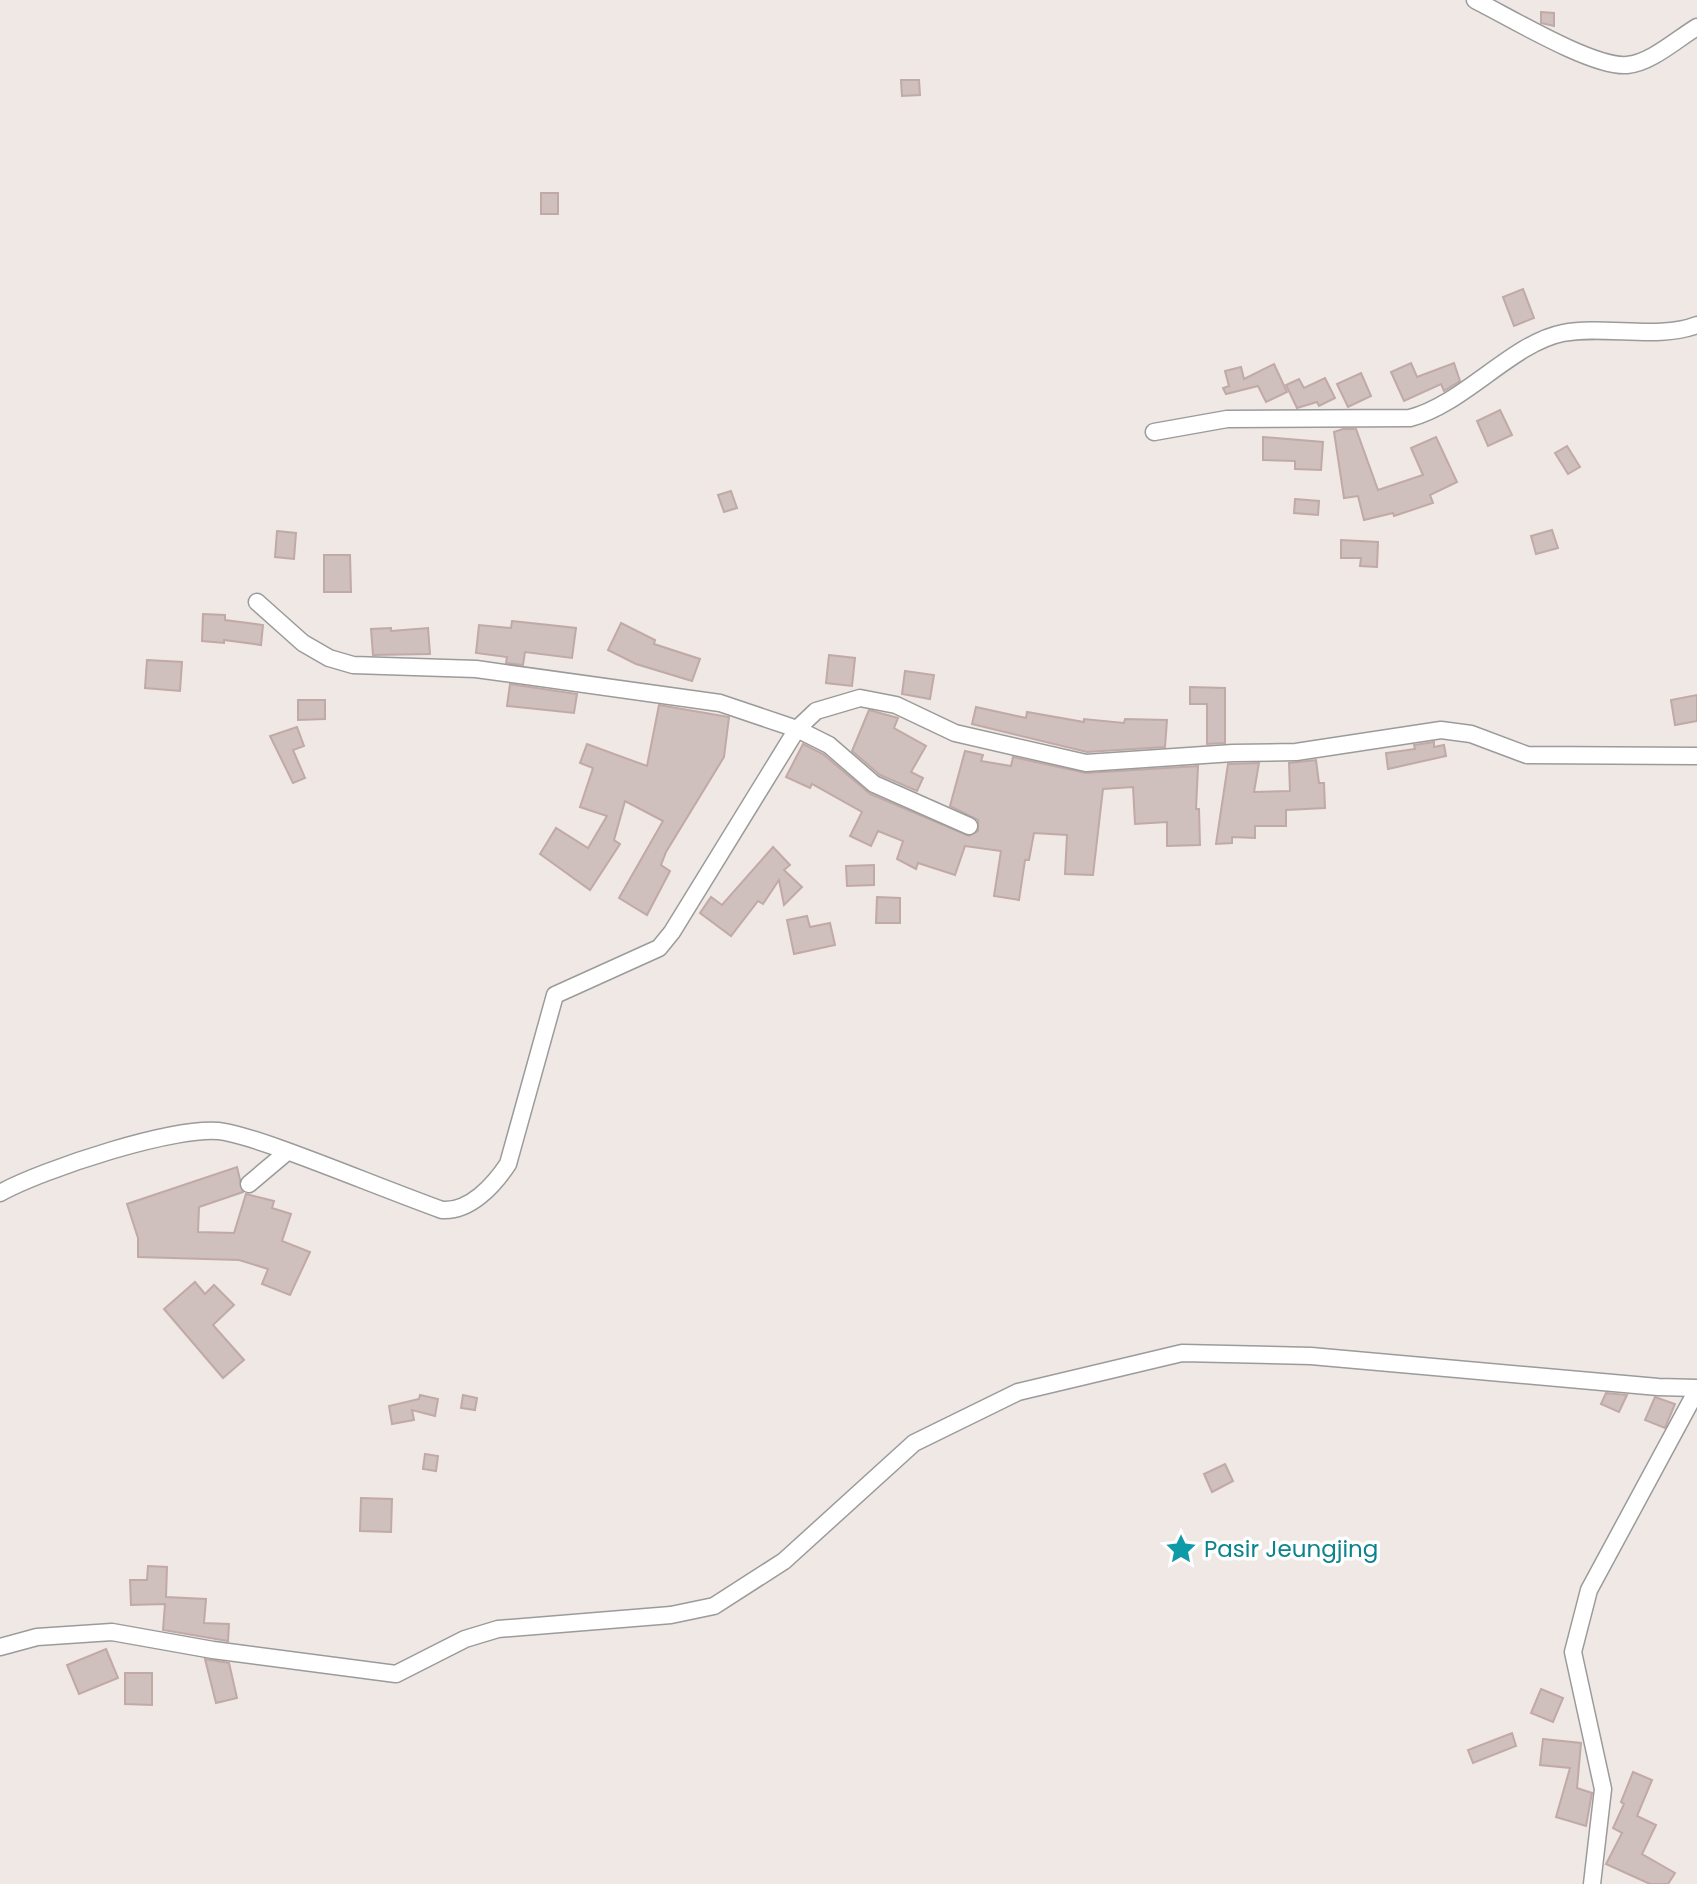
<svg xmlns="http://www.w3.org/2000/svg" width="1697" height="1884" viewBox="0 0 1697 1884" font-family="Poppins,sans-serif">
  <rect width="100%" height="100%" fill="#efe8e4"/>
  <g fill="#cfbfbd" stroke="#c1a9a6" stroke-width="2">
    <path d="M1541 12 1554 13V26L1541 23Z"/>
    <path d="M901 80H919L920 95 902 96Z"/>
    <rect x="541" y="193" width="17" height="21"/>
    <path d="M1523 289 1534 318 1514 326 1503 297Z"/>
    <path d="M1411 363 1417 377 1454 363 1460 381 1444 391 1441 384 1404 401 1391 372Z"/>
    <path d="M1274 364 1287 392 1266 402 1258 386 1226 394 1223 388 1229 386 1225 371 1241 367 1244 379Z"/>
    <path d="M1361 373 1371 396 1348 407 1337 384Z"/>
    <path d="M1325 378 1335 398 1319 406 1317 402 1297 408 1286 385 1299 379 1304 388Z"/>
    <path d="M1500 410 1512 435 1488 446 1477 421Z"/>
    <path d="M1343 429H1356L1378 490 1423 475 1411 448 1436 437 1457 482 1430 495 1433 503 1394 516 1393 513 1364 520 1358 496 1344 498 1334 432Z"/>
    <path d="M1263 437 1323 442 1321 470 1295 469V461L1263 460Z"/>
    <path d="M1567 446 1580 467 1568 474 1555 453Z"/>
    <path d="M731 491 737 508 724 512 718 495Z"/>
    <path d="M1295 499 1319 501 1318 515 1294 513Z"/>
    <path d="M1552 530 1558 548 1536 554 1531 536Z"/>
    <path d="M277 531 296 533 294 559 275 557Z"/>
    <path d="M1341 540 1378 542 1377 567 1360 566 1361 558H1341Z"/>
    <path d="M324 555H350L351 592H324Z"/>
    <path d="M203 614 225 615V620L263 625 261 645 224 640V643L202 641Z"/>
    <path d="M512 621 576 628 572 658 525 652 523 665 506 663 507 657 476 653 479 625 511 628Z"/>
    <path d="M621 623 655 640 654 644 700 659 692 681 636 664 608 650Z"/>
    <path d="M391 628V631L428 628 430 654 373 655 371 629Z"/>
    <path d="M829 655 855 658 852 686 826 683Z"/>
    <path d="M147 660 182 662 180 691 145 688Z"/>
    <path d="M905 671 934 675 930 699 902 694Z"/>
    <path d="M510 684 577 694 574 713 507 706Z"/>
    <path d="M1190 687 1225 688V743L1207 744V704H1190Z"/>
    <path d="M1697 695V721L1675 725 1671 700Z"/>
    <path d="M298 700H325V719L298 720Z"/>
    <path d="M659 705 729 717 724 757 666 852 661 865 670 871 647 915 619 898 663 821 625 801 614 840 620 844 590 890 540 854 556 828 588 848 607 816 580 807 593 768 580 763 587 744 647 766Z"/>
    <path d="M976 707 1026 718 1027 712 1084 722V719L1124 723 1125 719 1167 720 1165 747 1087 752 972 724Z"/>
    <path d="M869 710 898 718 894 728 926 746 911 772 923 778 917 791 880 775 852 751Z"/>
    <path d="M297 727 304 746 293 750 305 778 293 783 270 736Z"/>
    <path d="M1434 742V747L1444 745 1446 756 1388 769 1386 753 1415 749 1414 745Z"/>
    <path d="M803 744 823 754 870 794 969 836 978 831V820L950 806 965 751 983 755 981 761 1011 766 1013 757 1086 773 1198 766 1196 809H1199L1200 845 1167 846V822L1135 824 1133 787 1103 789 1093 875 1065 874 1067 835 1034 833 1029 860H1025L1019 900 994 896 1001 851 965 846 955 875 918 863 916 869 897 859 903 841 878 831 871 846 850 836 862 812 812 784 810 788 786 777Z"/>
    <path d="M1316 760 1319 783H1324L1325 808 1286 810V826H1255V838L1232 837V843L1216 844 1228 764 1259 763 1254 792 1290 791 1289 763Z"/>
    <path d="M773 847 790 865 784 870 802 887 784 905 779 880 763 904 758 901 731 936 700 913 711 897 722 905Z"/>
    <path d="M874 865V885L847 886 846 866Z"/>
    <path d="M877 897 900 898V923H876Z"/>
    <path d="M807 916 810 927 830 923 835 945 794 954 787 920Z"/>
    <path d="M237 1167 243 1192 199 1207 198 1232 234 1233 246 1194 274 1201 272 1208 291 1214 282 1241 310 1252 290 1295 262 1284 268 1269 239 1260 138 1257V1238L127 1204Z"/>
    <path d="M195 1282 205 1294 214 1285 234 1305 213 1325 244 1360 223 1378 164 1309Z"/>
    <path d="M1606 1393 1627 1395 1619 1412 1601 1404Z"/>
    <path d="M420 1395 438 1399 435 1416 412 1410 414 1420 392 1424 389 1406 419 1399Z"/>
    <path d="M463 1395 477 1398 475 1410 461 1408Z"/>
    <path d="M1655 1397 1675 1404 1665 1428 1645 1420Z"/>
    <path d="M425 1454 438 1456 436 1471 423 1469Z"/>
    <path d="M1225 1464 1233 1481 1212 1492 1204 1474Z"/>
    <path d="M361 1498 392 1499 391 1532 360 1531Z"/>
    <path d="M148 1566 167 1567 166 1597 206 1599 204 1623 229 1624 228 1641 163 1630 165 1604 131 1605 130 1580H147Z"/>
    <path d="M106 1649 118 1678 79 1694 67 1665Z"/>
    <path d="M205 1659 229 1663 237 1698 216 1703Z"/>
    <path d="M125 1673H152V1705L125 1704Z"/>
    <path d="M1541 1689 1563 1698 1553 1722 1531 1713Z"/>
    <path d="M1512 1733 1516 1746 1473 1763 1468 1750Z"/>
    <path d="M1543 1739 1581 1743 1577 1788 1592 1793 1586 1826 1556 1817 1570 1768 1540 1765Z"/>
    <path d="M1633 1772 1652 1780 1637 1816 1656 1825 1642 1854 1675 1873 1668 1884H1650L1606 1864 1622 1833 1613 1828 1624 1804 1621 1802Z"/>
  </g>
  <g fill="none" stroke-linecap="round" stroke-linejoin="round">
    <defs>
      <g id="street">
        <path d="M1475 0C1509 17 1593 68 1627 65 1651 63 1677 39 1697 27"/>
        <path d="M1154 432 1227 419 1410 418C1464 404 1512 343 1563 333 1604 325 1659 340 1697 325"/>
        <path d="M257 602 303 643 329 658 353 665 476 669 720 703 797 729 829 745 874 784 969 826"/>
        <path d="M249 1184 287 1152"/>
        <path d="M0 1193C41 1170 181 1123 225 1132 246 1136 267 1144 287 1151 339 1170 390 1191 442 1210 470 1212 494 1185 508 1164L555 995 659 948 672 932 797 729 816 711 860 698 896 705 955 733 1086 763 1233 753 1296 752 1441 730 1471 734 1527 755 1697 756"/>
        <path d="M0 1647 37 1637 112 1632 213 1650 396 1674 465 1639 498 1629 671 1615 714 1606 784 1561 914 1443 1018 1392 1182 1353 1311 1356 1658 1387 1697 1388"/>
        <path d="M1592 1884 1603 1789 1573 1652 1589 1590 1697 1390"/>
      </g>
    </defs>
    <use href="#street" stroke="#9b9b9b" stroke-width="19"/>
    <use href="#street" stroke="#fff" stroke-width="16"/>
  </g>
  <defs>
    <symbol id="sight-bare" viewBox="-9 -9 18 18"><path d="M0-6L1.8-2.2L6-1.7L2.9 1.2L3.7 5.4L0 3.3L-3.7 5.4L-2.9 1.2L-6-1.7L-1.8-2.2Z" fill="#0f9aa8" stroke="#fff" stroke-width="2.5" paint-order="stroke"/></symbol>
  </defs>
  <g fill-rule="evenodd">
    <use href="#sight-bare" x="1159" y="1527" width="44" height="44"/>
  </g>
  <g text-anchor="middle" stroke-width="7" stroke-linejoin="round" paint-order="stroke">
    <g font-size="23" fill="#0d838f" stroke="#fff" text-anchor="start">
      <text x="1204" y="1557">Pasir Jeungjing</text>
    </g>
  </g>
</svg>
